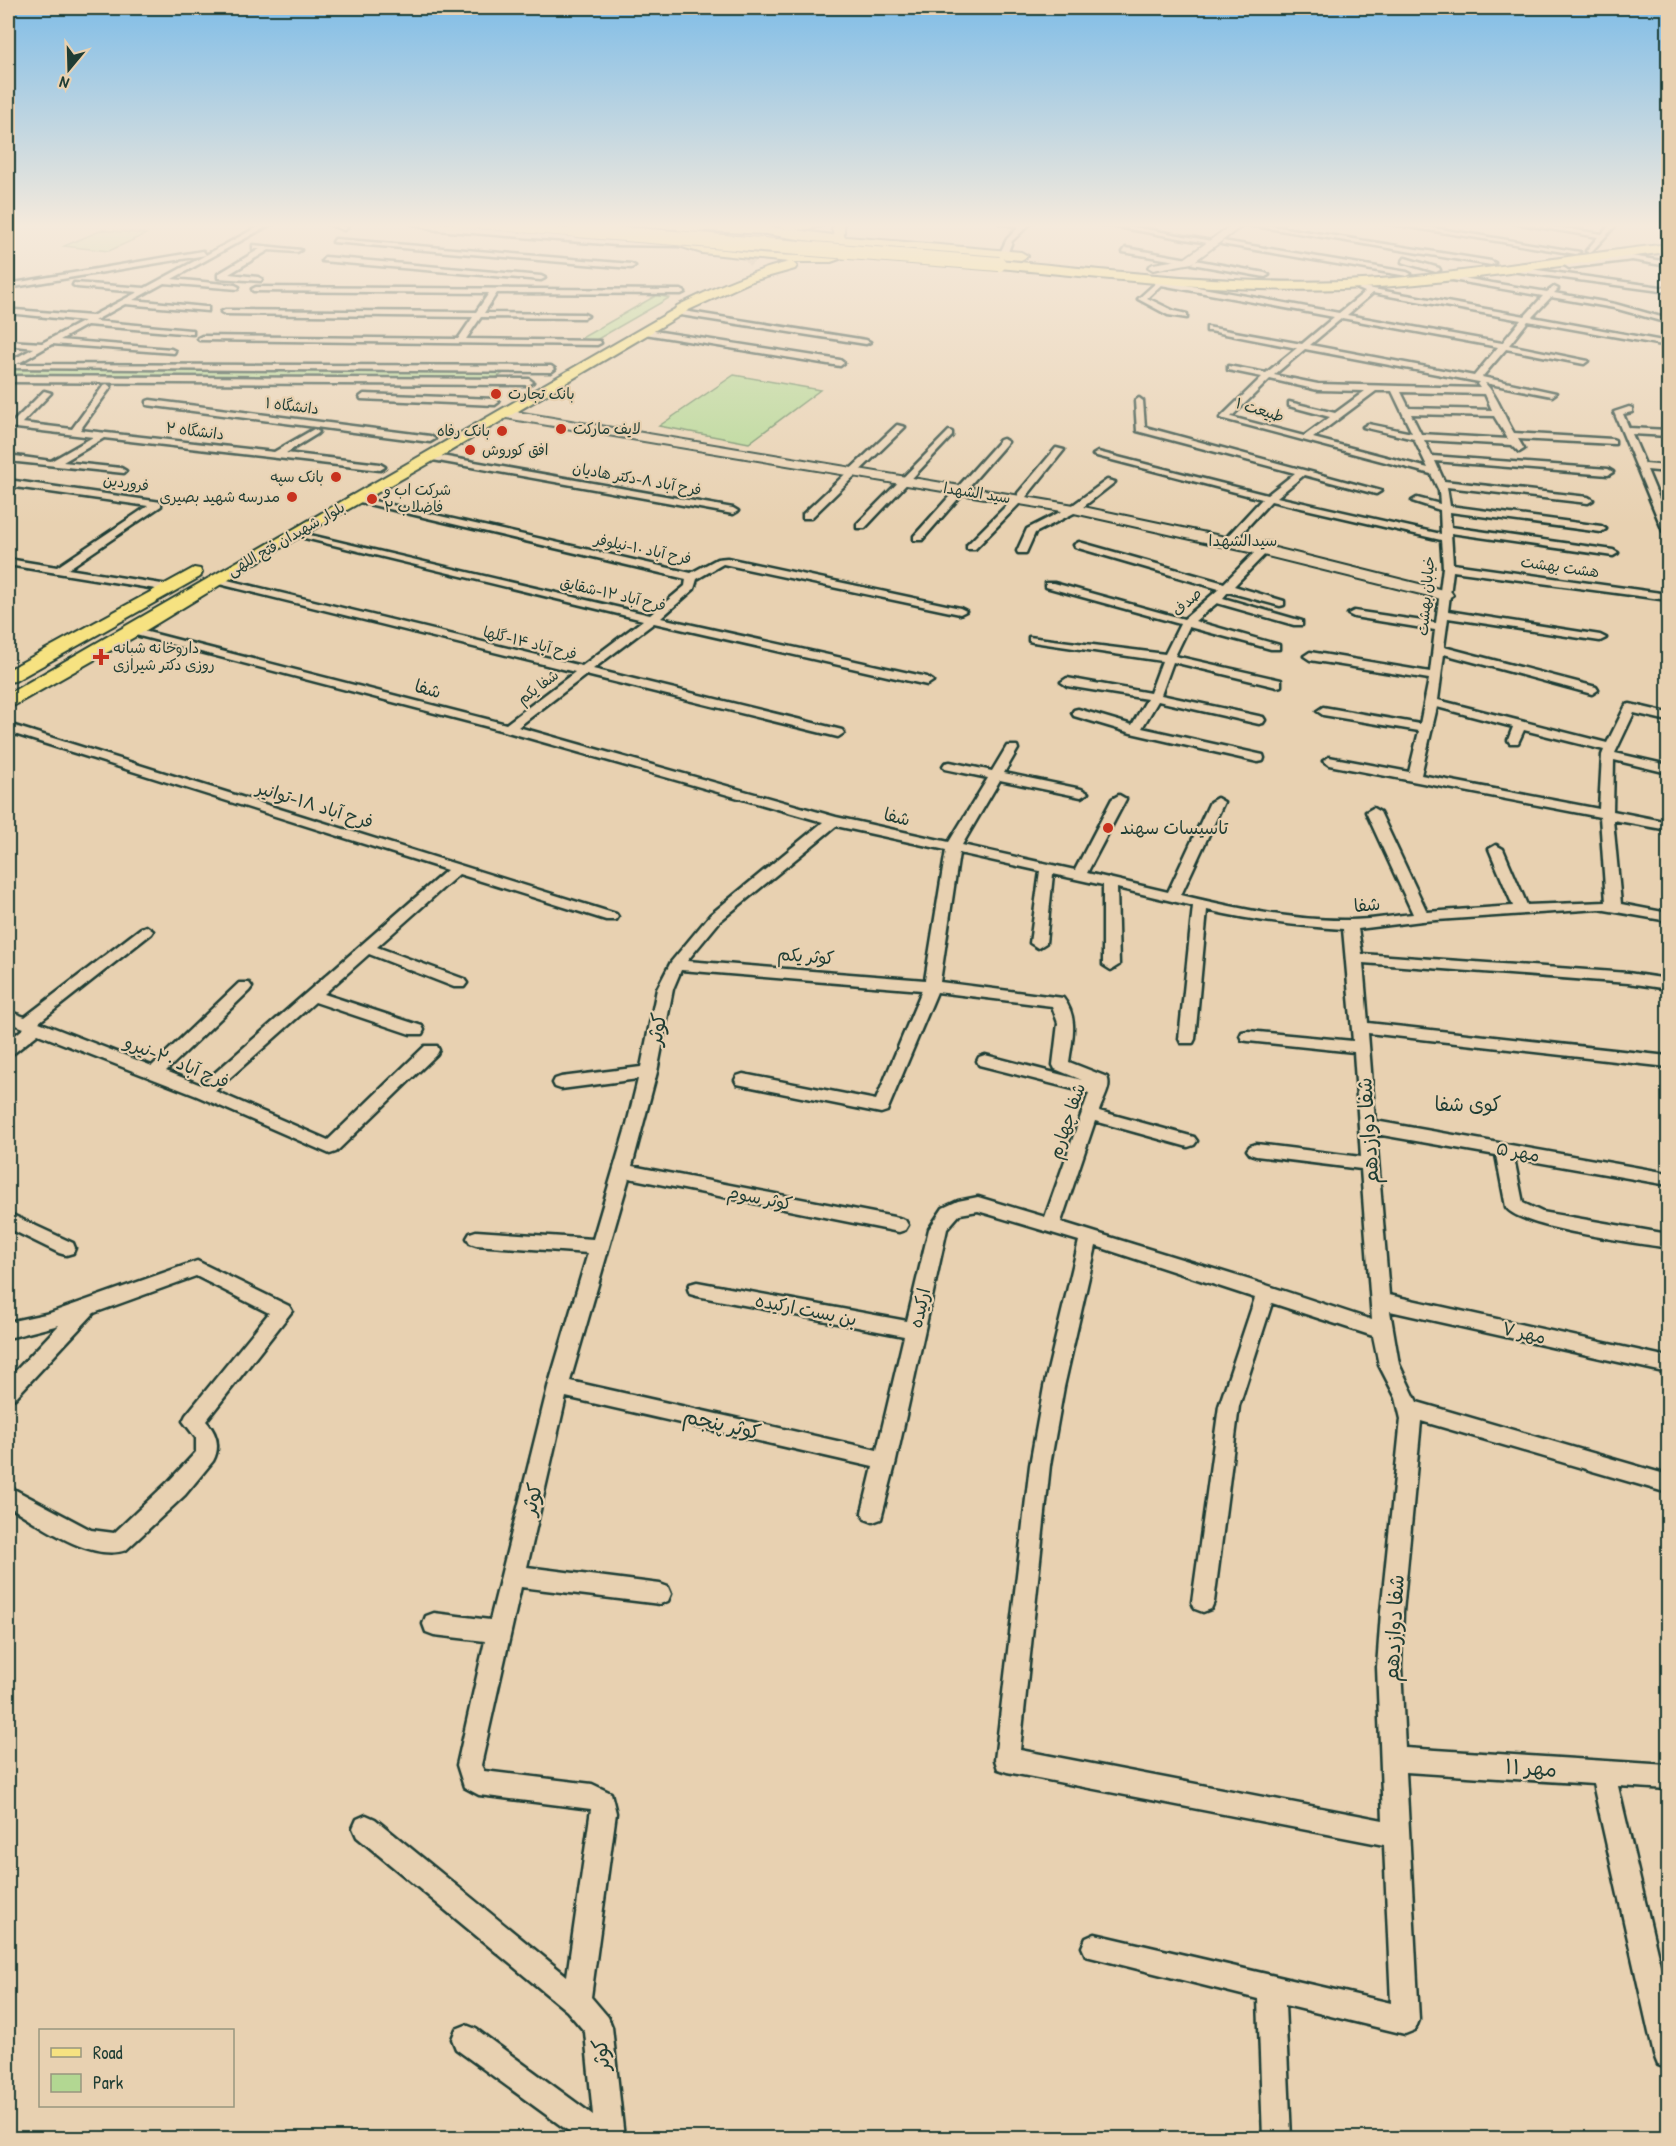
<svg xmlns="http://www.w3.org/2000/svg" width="1676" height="2146" viewBox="0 0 1676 2146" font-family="'Patrick Hand','Playpen Sans Arabic',sans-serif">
  <rect width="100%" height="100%" fill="#e8d1b1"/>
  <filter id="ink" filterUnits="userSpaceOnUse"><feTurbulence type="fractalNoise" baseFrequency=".0167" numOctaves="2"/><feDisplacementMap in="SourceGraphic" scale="12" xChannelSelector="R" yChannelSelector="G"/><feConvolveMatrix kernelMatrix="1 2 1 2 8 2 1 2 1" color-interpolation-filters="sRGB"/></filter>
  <g filter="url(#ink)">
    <g fill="#b2d792" stroke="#688a63" stroke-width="1.5">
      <path d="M102 230 146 234 109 251 64 246Z"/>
      <path d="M657 295 669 298 596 340H578Z"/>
      <path d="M16 368 507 371 494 379 8 376V372Z"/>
      <path d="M734 375 820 390 749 443 659 426Z"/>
    </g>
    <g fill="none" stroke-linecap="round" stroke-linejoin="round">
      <path stroke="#c0b398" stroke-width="14" stroke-dasharray="14 7" stroke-linecap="butt" d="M745 261 756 251"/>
      <defs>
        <g id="street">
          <path d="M265 223H273L172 279 235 285 239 287 238 289 164 283 133 300 205 307H208V311L125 304 94 321 190 330H193V334L87 325 60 340 171 349 175 351 174 353 52 344 17 364 551 366 555 369 551 372 8 368V362L34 348 8 345V341L42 343 84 321 18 314H15V310L92 316 138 292 77 287 73 285 74 283 145 288Z"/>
          <path d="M325 223H336L347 228 344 230Z"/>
          <path d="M411 223 616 241 680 242 684 244 680 246 616 245 437 230Z"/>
          <path d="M1000 223H1031L1012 241 1007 255 1003 257 999 255 1007 239 1019 227Z"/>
          <path d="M1095 223H1112L1217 242 1213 244Z"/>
          <path d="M1254 223 1491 261 1495 263 1491 265 1249 225Z"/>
          <path d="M1385 223H1403L1580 252 1576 254Z"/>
          <path d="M1514 223H1532L1602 234 1611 223H1618L1590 253 1586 251 1598 237Z"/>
          <path d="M335 239 631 264 635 266 631 268 333 242Z"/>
          <path d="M1223 241 1407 272 1411 274 1407 276 1221 244Z"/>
          <path d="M253 245 301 250 297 252 269 250 229 274 258 277 262 279 261 281 218 278V274L260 249H253Z"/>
          <path d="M1126 248 1188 259 1192 261 1188 263 1123 252Z"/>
          <path d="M203 251 206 255 8 288V284Z"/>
          <path d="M1619 254 1668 262V266L1632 260 1569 268 1558 261 1562 259 1570 264 1619 257Z"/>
          <path d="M325 257 541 276 545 278 541 280 322 261Z"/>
          <path d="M1405 258 1439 268 1440 270 1436 272 1402 262Z"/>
          <path d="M1195 260 1265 273 1269 275 1265 277 1192 264Z"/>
          <path d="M1507 266 1668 288V292L1504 270Z"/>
          <path d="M1438 274 1547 292 1554 287 1558 289 1554 293 1615 304 1668 319V323L1614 308 1551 297 1532 317 1668 342V346L1528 321 1509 345 1588 361 1584 364 1506 349 1482 377 1556 393 1552 396 1485 383C1498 397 1504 417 1514 433L1612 439 1615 440V444L1518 439 1524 449 1519 452 1512 445 1424 440 1432 456 1608 469 1613 472 1608 475 1435 461 1444 481 1588 497 1593 500 1588 503 1447 487 1450 506 1601 526 1606 529 1601 532 1450 512 1451 527 1613 550 1618 553 1613 556 1451 533 1453 564 1668 594V600L1453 571 1448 611 1600 635 1606 638 1600 641 1448 618 1444 647 1596 687 1598 690 1592 694 1444 654 1438 700 1607 743 1626 705 1630 704 1668 713V721L1634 713 1615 753 1668 765V773L1614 760 1613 811 1668 822V830L1613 820 1621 904 1668 913V921L1599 909 1422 921 1358 929 1362 954 1628 973 1668 979V989L1628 983 1363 963 1368 1023 1668 1056V1067L1368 1033 1375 1121 1668 1173V1185L1514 1158 1523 1203 1542 1212 1668 1234V1248C1640 1243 1518 1228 1506 1207L1496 1155 1376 1134 1389 1295 1668 1357V1373L1390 1311 1399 1364 1417 1402 1668 1475V1493L1421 1421 1403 1612 1401 1667 1405 1748 1668 1765V1789L1618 1786 1668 1999V2069L1658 2065 1654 2055 1593 1784 1406 1772 1419 2020 1415 2030 1405 2034 1285 2005 1291 2138H1263L1258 1999 1086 1956 1082 1947 1086 1938 1095 1934 1391 2003 1384 1845 1007 1772 998 1769 995 1760 1030 1465 1044 1387 1079 1241 978 1211 960 1214 947 1229 896 1461 881 1519 873 1522 865 1519 862 1512 873 1467 566 1397 527 1567 660 1584 668 1587 671 1594 668 1601 660 1604 521 1587 481 1765 484 1771 592 1784 611 1793 616 1813 591 1997 608 2017 612 2027 624 2138H578L456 2049 452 2039 456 2029 466 2025 476 2029 593 2115 585 2032 567 2011 357 1837 353 1828 357 1819 366 1815 375 1819 567 1976 591 1809 479 1795 464 1787 457 1765 485 1641 434 1635 426 1632 423 1624 426 1616 434 1613 490 1620 548 1387 588 1253 476 1245 470 1243 467 1238 470 1233 476 1231 593 1239 627 1124 638 1079 561 1089 555 1087 553 1083 555 1079 561 1077 641 1067 657 989 671 962 710 915 823 822 504 731 128 633 126 631 132 628 506 724 575 672 211 582 210 580 215 577 582 666 643 620 288 534 293 531 650 615 685 586 686 579 347 499 352 496 691 573 717 559 727 558 960 608 966 611 960 614 723 564 697 579 694 589 661 618 927 677 933 681 927 685 654 623 593 669 842 730 844 733 838 737 586 675 518 727 836 817 949 842 988 778 945 769 943 766 945 763 950 762 992 771 1007 746H1017L1018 749 1004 773 1081 789 1088 793 1081 797 1000 780 962 845 1075 870 1112 799 1119 795 1126 799 1087 873 1168 892 1210 802 1217 798 1224 802 1181 895C1236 908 1292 921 1349 920 1370 920 1392 916 1413 914L1366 812 1373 808 1380 812 1427 912 1513 906 1489 849 1496 845 1503 849 1527 905 1606 902 1600 817 1329 765 1323 761 1329 757 1409 772 1419 731 1323 715 1317 711 1323 707 1420 724 1429 679 1310 660 1304 656 1310 652 1430 672 1435 630 1354 617 1348 614 1354 611 1436 623 1443 567 1441 540 1271 501 1231 545 1227 546 1222 543 1223 541 1262 499 1093 455 1098 452 1267 495 1295 473 1137 431 1135 401 1139 398 1143 401 1145 427 1381 491 1376 494 1304 475 1277 497 1441 534 1440 510 1412 501 1417 498 1440 504 1439 491 1431 474 1220 418 1262 377 1228 370V366L1266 373 1297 348 1210 331H1207V327L1302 344 1334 317 1161 285 1147 298 1174 311 1187 314V318L1168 315 1138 299 1159 280 1339 313 1365 292 1358 289 1362 287 1525 316 1543 296 1441 278ZM1373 293 1521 320 1502 343 1347 315ZM1342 318 1498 347 1474 376 1310 345ZM1305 349 1479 382 1477 384 1480 388 1318 384 1274 375ZM1270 379 1318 390 1365 391 1335 413 1289 402V406L1330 417 1304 436 1231 417ZM1376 391H1392L1412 433 1368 424 1363 427 1414 439 1428 468 1313 438ZM1401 392 1485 394 1492 410 1409 408ZM1411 414 1494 416 1508 439 1421 434ZM1437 707 1513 727 1508 740 1510 743H1518L1524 730 1604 750 1602 755 1599 809 1421 775ZM836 826 946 850 925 980 687 961 720 921ZM959 853 1040 871 1030 943 1038 948 1046 943 1053 874 1103 885V965L1111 970 1119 965 1117 888 1193 906 1179 1039 1181 1043H1193L1195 1039 1207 910C1252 921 1297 926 1343 929L1353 1041 1248 1031 1242 1032 1240 1036 1242 1040 1248 1041 1354 1052 1361 1157 1256 1144 1250 1146 1247 1150 1250 1154 1256 1156 1361 1169 1372 1320 1266 1285 1061 1222 1095 1121 1188 1147 1194 1145 1197 1141 1194 1137 1099 1111C1103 1099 1112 1087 1107 1077L1069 1062C1072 1039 1079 1018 1063 998L940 982ZM681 970 922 990 876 1100 743 1074 737 1076 735 1080 737 1084 881 1113 887 1111 937 992 1052 1006 1058 1023 1053 1065 1055 1069 1082 1080 985 1055 979 1057 977 1061 979 1065 1089 1093 1045 1217 978 1197 958 1201 943 1208 929 1229 907 1321 697 1282 690 1284 688 1289 690 1294 697 1296 904 1336 877 1450 570 1381 629 1178 899 1232 905 1230 908 1225 905 1220 899 1218 632 1166 657 1072 673 989ZM1096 1246 1255 1298 1219 1406 1192 1602 1195 1609 1203 1612 1211 1609 1214 1602 1239 1406 1272 1303 1373 1336 1379 1365 1396 1398 1401 1419 1381 1612 1377 1667 1383 1820 1020 1750 1050 1465 1064 1387Z"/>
          <path d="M256 287 681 290 685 292 681 294 497 293 484 313 584 314 588 316 584 318 481 317 466 339 600 341 601 343 597 345 199 340 198 338 202 336 458 339 473 317 225 314 221 312 225 310 476 312 489 293 253 291 252 289Z"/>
          <path d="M677 310 866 340 870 342 866 344 674 314 673 312Z"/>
          <path d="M648 330 840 360 844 363 840 366 645 334V330Z"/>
          <path d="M8 376 529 379 533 382 529 385 8 382Z"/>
          <path d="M107 384 111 387 80 430 274 452 314 429 319 432 317 434 286 453 380 464 385 467 380 470 104 438 63 462 121 468 126 471 124 473 8 461V455L51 461 93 437 8 427V421L13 422 44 391 51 393 22 423 72 429 104 385Z"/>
          <path d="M364 394 495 399 499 402 495 405 361 399 360 397Z"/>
          <path d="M150 400 430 436 435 439 430 442 147 405V401Z"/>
          <path d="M1629 407 1632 408V412L1623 414 1629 428 1668 430V436L1632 434 1645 464 1668 466V472L1647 470 1668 520V534L1663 531 1614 412Z"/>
          <path d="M897 425 905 427 811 518H803V514Z"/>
          <path d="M949 431 952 432V436L865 528H857V524Z"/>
          <path d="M1003 439 1008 442 1006 444 922 540H914V536L1000 440Z"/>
          <path d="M1056 448 1064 450 1026 497H1018V493Z"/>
          <path d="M430 454 733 508 738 511 733 514 427 459V455Z"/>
          <path d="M8 480 161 502V506L68 569 168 585 173 588 168 591 8 565V559L57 567 148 506 8 486Z"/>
          <path d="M1107 480 1115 482 1078 511 1035 533 1026 553H1018L1017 551 1027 529 1070 507Z"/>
          <path d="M1014 498 1023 500 975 549H967V545Z"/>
          <path d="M1079 542 1224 583 1264 543H1272V547L1234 586 1284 601V605L1280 606 1228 592 1223 598 1302 621V625H1294L1217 603 1195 621 1279 645V649H1271L1189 627 1175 656 1281 680V686L1277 687 1173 662 1161 695 1263 717 1265 720 1263 723 1259 724 1158 701 1142 728 1263 755 1264 758 1263 761 1258 762 1131 733 1074 716 1072 713 1074 710 1078 709 1132 725 1147 699 1067 686 1061 682 1067 678 1150 693 1162 661 1033 642 1029 641V637L1165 654 1180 624 1046 587V583H1054L1184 619 1219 589 1075 547 1074 545Z"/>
          <path d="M8 724 616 914 618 917 616 920H606L459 874 377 947 464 979 467 983 464 987H454L369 954 324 994 422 1026 424 1030 422 1034H410L315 1002 215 1091 328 1140 425 1046H437L439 1050 437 1054 336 1152 330 1154 197 1096 38 1034 14 1053 8 1054V1041L24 1028 8 1022V1011L25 1017 141 928 146 926 153 931 151 934 39 1022 152 1066 239 983H249L252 987 249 991 166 1071 201 1085 447 870 8 732Z"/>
          <path d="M8 1213 73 1243 75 1248 73 1253 66 1255 59 1253 8 1228Z"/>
          <path d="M197 1261 289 1306 292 1311 206 1421C216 1432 221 1446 213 1461L185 1495 126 1550C90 1563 38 1523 8 1506V1486L91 1530 114 1533 169 1481 196 1452V1438L183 1421 186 1415 269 1313 196 1276 94 1313 15 1398 8 1400V1379L59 1325 8 1338V1322L50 1313Z"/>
        </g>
        <g id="secondary">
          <path d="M1234 223H1246L1192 263 1153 270 1148 267 1153 264 1184 259Z"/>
          <path d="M505 410 1074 505 1263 545 1451 592 1453 595 1445 600 1263 555 1074 513 500 417 498 414Z"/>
        </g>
        <g id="primary">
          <path d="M723 223H748L714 231 709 228Z"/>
          <path d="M770 223H826C813 232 783 232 770 223Z"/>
          <path d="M834 223H844V241L840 242 835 239 832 229Z"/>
          <path d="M682 305 688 309 686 312 435 460 287 544 138 635 15 705 8 707V694Z"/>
          <path d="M194 568 200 569 202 573 200 577 15 681 8 682V670Z"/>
        </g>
        <g id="highway">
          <path d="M418 223H503L611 232 617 236 611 240 473 228 424 227Z"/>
          <path d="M628 223 766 226 847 237 1021 252 1028 256 1021 260 856 246 854 254 831 262H792L797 266 795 269 752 281 682 313 675 309 677 306C713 288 749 272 789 262L702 253 669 243 668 240 678 229 634 227ZM706 231 766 234 844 246 843 249C816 263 710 252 682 239L686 235Z"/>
          <path d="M1668 244V252C1560 264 1452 285 1343 289 1228 293 1113 279 999 268L992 264 999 260C1113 271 1228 285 1343 281 1452 277 1560 256 1668 244Z"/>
        </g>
      </defs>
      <use href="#street" stroke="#1f3d34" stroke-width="5"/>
      <use href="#secondary" stroke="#1f3d34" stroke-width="4"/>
      <use href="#primary" stroke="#1f3d34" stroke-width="4"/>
      <use href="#highway" stroke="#1f3d34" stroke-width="4"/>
      <use href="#street" fill="#e8d1b1" fill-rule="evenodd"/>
      <use href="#secondary" fill="#e8d1b1" fill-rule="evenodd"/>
      <use href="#primary" fill="#f6e281" fill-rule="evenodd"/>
      <use href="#highway" fill="#f6e281" fill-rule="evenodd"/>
      <defs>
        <path id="highway-bridge" d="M576 230 999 264"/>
      </defs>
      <use href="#highway-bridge" stroke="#1f3d34" stroke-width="16" stroke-linecap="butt"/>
      <use href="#highway-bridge" stroke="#f6e281" stroke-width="14"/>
    </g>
  </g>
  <linearGradient id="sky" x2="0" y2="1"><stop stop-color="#80bde7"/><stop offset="0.43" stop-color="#f5eadc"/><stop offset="1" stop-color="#f5eadc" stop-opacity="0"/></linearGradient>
  <rect width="1676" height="524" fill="url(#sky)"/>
  <g fill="#c8321e" stroke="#e8d1b1" stroke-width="2">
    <circle cx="496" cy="394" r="6"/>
    <circle cx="561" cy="429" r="6"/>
    <circle cx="502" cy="431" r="6"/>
    <circle cx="470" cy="450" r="6"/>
    <circle cx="336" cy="477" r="6"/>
    <circle cx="292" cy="497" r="6"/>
    <circle cx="372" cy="499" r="6"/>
    <path d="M98 648h6v6h6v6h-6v6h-6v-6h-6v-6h6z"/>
    <circle cx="1108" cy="828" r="6"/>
  </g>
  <g text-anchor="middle" stroke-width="4.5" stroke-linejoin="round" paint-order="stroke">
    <g font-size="15" fill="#1f3d34" stroke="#e8d1b1" text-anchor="start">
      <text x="508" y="399">بانک تجارت</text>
      <text x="573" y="434">لایف مارکت</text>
      <text x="490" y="436" text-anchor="end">بانک رفاه</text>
      <text x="482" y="455">افق کوروش</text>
      <text x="324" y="482" text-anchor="end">بانک سپه</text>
      <text x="384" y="495">شرکت اب و<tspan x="384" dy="17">فاضلاب ۲</tspan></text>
      <text x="280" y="502" text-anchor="end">مدرسه شهید بصیری</text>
      <text x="113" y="653">داروخانه شبانه<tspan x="113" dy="17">روزی دکتر شیرازی</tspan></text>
    </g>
    <g font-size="15" fill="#1f3d34" stroke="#e8d1b1">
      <text transform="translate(292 406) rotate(7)" y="5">دانشگاه ۱</text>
      <text transform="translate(1260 410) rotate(17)" y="5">طبیعت ۱</text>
      <text transform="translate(195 431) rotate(7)" y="5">دانشگاه ۲</text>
      <text transform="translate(637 479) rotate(10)" y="5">فرح آباد ۸-دکتر هادیان</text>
      <text transform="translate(126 483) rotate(8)" y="5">فروردین</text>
      <text transform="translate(977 493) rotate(9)" y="5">سید الشهدا</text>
      <text transform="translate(286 539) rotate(-30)" y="5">بلوار شهیدان فتح اللهی</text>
      <text transform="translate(643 549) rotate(12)" y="5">فرح آباد ۱۰-نیلوفر</text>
      <text transform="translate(1560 567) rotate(8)" y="5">هشت بهشت</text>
      <text transform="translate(613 594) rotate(13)" y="5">فرح آباد ۱۲-شقایق</text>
      <text transform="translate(1426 596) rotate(-85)" y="5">خیابان بهشت</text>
      <text transform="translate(1187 602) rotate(-43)" y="5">صدف</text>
      <text transform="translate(530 643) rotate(14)" y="5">فرح آباد ۱۴-گلها</text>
      <text transform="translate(538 687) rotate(-37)" y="5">شفا یکم</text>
    </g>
    <g font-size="16" fill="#1f3d34" stroke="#e8d1b1">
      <text x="1243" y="546">سیدالشهدا</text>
    </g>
    <g font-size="18" fill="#1f3d34" stroke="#e8d1b1">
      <text transform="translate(428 689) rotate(15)" y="6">شفا</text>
      <text transform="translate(315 805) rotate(17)" y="6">فرح آباد ۱۸-توانیر</text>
      <text transform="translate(897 817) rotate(13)" y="6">شفا</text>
      <text transform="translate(1367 905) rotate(-6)" y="6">شفا</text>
      <text transform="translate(806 956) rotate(5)" y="6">کوثر یکم</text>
      <text transform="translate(177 1062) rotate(22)" y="6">فرح آباد ۲۰-نیرو</text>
      <text transform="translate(1067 1121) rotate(-71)" y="6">شفا چهارم</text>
      <text transform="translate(1518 1152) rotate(10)" y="6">مهر ۵</text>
      <text transform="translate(760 1198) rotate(11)" y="6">کوثر سوم</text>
      <text transform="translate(920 1308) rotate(-77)" y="6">ارکیده</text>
      <text transform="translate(806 1310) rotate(11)" y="6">بن بست ارکیده</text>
      <text transform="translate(1524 1333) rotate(13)" y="6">مهر ۷</text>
    </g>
    <g font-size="18" fill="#1f3d34" stroke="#e8d1b1" text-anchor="start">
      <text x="1120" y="834">تاسیسات سهند</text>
    </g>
    <g font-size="20" fill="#1f3d34" stroke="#e8d1b1">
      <text x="1468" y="1111">کوی شفا</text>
    </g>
    <g font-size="21" fill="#1f3d34" stroke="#e8d1b1">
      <text transform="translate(657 1029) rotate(-80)" y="7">کوثر</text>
      <text transform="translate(1368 1131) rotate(-94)" y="7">شفا دوازدهم</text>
      <text transform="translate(722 1424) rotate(13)" y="7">کوثر پنجم</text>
      <text transform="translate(532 1499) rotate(-77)" y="7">کوثر</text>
      <text transform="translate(1394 1628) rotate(-87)" y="7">شفا دوازدهم</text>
      <text transform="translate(1531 1768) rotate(4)" y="7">مهر ۱۱</text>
      <text transform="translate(601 2055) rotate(-96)" y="7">کوثر</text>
    </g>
  </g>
  <rect width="1676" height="2146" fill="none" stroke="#e8d1b1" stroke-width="30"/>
  <rect x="15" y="15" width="1646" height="2116" fill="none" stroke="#1f3d34" stroke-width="2" filter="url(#ink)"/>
  <rect x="39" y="2029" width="195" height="78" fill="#e8d1b1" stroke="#98967f" stroke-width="1.5"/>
  <rect x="51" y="2048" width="30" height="9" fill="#f6e281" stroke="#98967f" stroke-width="1.5"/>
  <text x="93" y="2059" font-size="18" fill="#1f3d34">Road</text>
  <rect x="51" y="2074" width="30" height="18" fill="#b2d792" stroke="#98967f" stroke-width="1.5"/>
  <text x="93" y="2089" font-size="18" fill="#1f3d34">Park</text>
  <g transform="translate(69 69) rotate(199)" stroke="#e8d1b1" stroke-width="4.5" paint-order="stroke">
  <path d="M0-4.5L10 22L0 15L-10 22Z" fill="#1f3d34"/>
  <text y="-9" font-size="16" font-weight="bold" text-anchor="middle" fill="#1f3d34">N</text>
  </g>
</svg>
